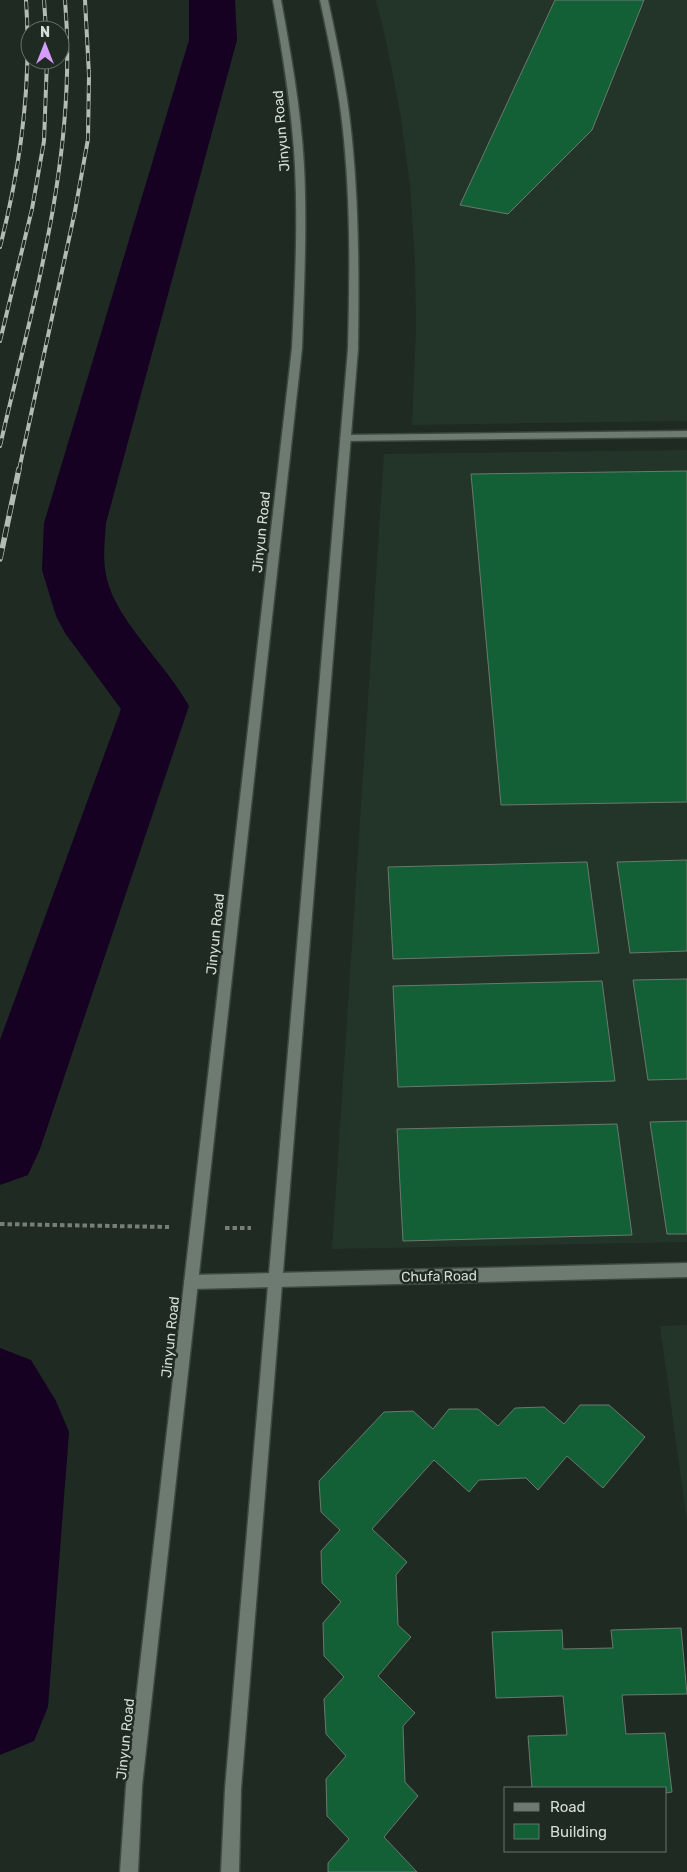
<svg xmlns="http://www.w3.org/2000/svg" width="687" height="1872" viewBox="0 0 687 1872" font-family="Rubik,sans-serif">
  <rect width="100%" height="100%" fill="#1e2a22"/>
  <g fill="#233528">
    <path d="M376 0H687V421L412 425 416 325 415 264 410 184 400 112 387 45Z"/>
    <path d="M687 450V1242L332 1249 384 454Z"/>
    <path d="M687 1325V1522L660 1326Z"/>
  </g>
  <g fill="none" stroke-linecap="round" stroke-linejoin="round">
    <g fill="#160123" fill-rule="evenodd">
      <path d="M189 0H235L237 40 106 523C105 538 103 555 105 569 110 616 166 663 189 706L40 1149 28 1175 0 1185V1040L121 709 65 633 56 616 42 570 44 523 189 40Z"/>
      <path d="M0 1348 31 1360 56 1401 69 1432 48 1707 34 1741 0 1755Z"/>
    </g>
  </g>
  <g fill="#146036" stroke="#6a786e">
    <path d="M555 0H644L592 130 508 214 460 205Z"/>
    <path d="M687 471V802L501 805 471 474Z"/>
    <path d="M687 860V951L630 953 617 862Z"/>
    <path d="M587 862 599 953 393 959 388 867Z"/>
    <path d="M687 979V1079L648 1080 633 980Z"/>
    <path d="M602 981 615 1081 398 1087 393 986Z"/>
    <path d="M687 1121V1234H667L650 1122Z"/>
    <path d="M617 1124 632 1235 403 1241 397 1129Z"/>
    <path d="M580 1405H609L645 1437 603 1488 567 1456 538 1490 526 1478 479 1480 469 1492 434 1460 372 1529 407 1562 396 1575 398 1625 411 1637 378 1676 415 1713 403 1726 405 1782 418 1796 384 1837 417 1872H328V1863L349 1839 327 1816 326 1779 346 1756 326 1734 324 1699 344 1677 324 1656 323 1623 341 1602 322 1583 321 1551 340 1530 321 1512 319 1481 384 1412 413 1411 433 1429 449 1409H478L498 1426 515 1408 544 1407 564 1424Z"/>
    <path d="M681 1628 687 1694 622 1695 626 1734 665 1733 672 1792 666 1793V1788H532L528 1736 567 1735 563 1696 496 1698 492 1632 562 1630 563 1649 613 1648 611 1630Z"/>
  </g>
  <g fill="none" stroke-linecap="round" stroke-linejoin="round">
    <defs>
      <path id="service" d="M687 431V437L345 441 340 438 345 435Z"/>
      <path id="minor" d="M687 1263V1277L191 1289 186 1287 184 1282 186 1277 191 1275Z"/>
      <g id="secondary">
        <path d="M273 0H281C291 55 301 110 304 166 307 226 304 287 302 348L142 1786 138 1872H120L126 1786 292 348C295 287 298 227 295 166 292 110 283 55 273 0Z"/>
        <path d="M320 0H328C336 37 344 75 349 113 359 191 359 270 358 349L241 1789 239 1872H221L225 1789 348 349C350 270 351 191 341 113 336 75 328 37 320 0Z"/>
      </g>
    </defs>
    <use href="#service" stroke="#3d4840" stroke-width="3"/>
    <use href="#minor" stroke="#3d4840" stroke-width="3"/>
    <use href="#secondary" stroke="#3d4840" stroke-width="3"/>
    <g stroke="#757f78" stroke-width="4" stroke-dasharray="4.5 3" stroke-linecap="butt">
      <path d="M0 1224 169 1227"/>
      <path d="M225 1228H251"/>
    </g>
    <use href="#service" fill="#6d7b71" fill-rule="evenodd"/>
    <use href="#minor" fill="#6d7b71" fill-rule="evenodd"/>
    <use href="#secondary" fill="#6d7b71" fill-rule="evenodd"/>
    <defs>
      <g id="rail-far1">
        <path d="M44 0 46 30"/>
        <path d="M0 247C21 165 32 85 26 0"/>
        <path d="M0 341 32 209 44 141 47 60"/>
        <path d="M0 446C34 299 78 152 65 0"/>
        <path d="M19 470 75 211 88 139 89 75 85 0"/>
      </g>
      <path id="rail" d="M0 559 19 469"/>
    </defs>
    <use href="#rail-far1" stroke="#b2bbb4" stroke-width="4"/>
    <use href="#rail" stroke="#b2bbb4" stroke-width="5.5"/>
    <use href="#rail-far1" stroke="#1e2a22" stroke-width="2.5" stroke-dasharray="8" stroke-linecap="butt"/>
    <use href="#rail" stroke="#1e2a22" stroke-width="4" stroke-dasharray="11" stroke-linecap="butt"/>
  </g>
  <g text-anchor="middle" stroke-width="5" stroke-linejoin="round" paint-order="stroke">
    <g font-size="14" fill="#d5ddd7" stroke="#1e2a22">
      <text transform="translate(281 131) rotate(-95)" y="5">Jinyun Road</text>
      <text transform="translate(261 532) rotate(-84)" y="5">Jinyun Road</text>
      <text transform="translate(215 934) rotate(-84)" y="5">Jinyun Road</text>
      <text transform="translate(439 1276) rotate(-1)" y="5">Chufa Road</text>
      <text transform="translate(170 1337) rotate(-84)" y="5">Jinyun Road</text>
      <text transform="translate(125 1739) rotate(-84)" y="5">Jinyun Road</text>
    </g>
  </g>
  <rect x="504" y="1787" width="162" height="65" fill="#1e2a22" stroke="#67726a"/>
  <rect x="514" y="1803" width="25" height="8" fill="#6d7b71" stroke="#67726a"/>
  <text x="550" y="1812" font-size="15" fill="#d5ddd7">Road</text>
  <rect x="514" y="1824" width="25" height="15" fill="#146036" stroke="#67726a"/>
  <text x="550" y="1837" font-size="15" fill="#d5ddd7">Building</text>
  <g transform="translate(45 45)"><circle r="24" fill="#1e2a22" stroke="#67726a"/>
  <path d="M0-4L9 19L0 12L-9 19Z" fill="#d59cfb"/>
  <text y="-8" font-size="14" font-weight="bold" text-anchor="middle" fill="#d5ddd7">N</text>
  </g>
</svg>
